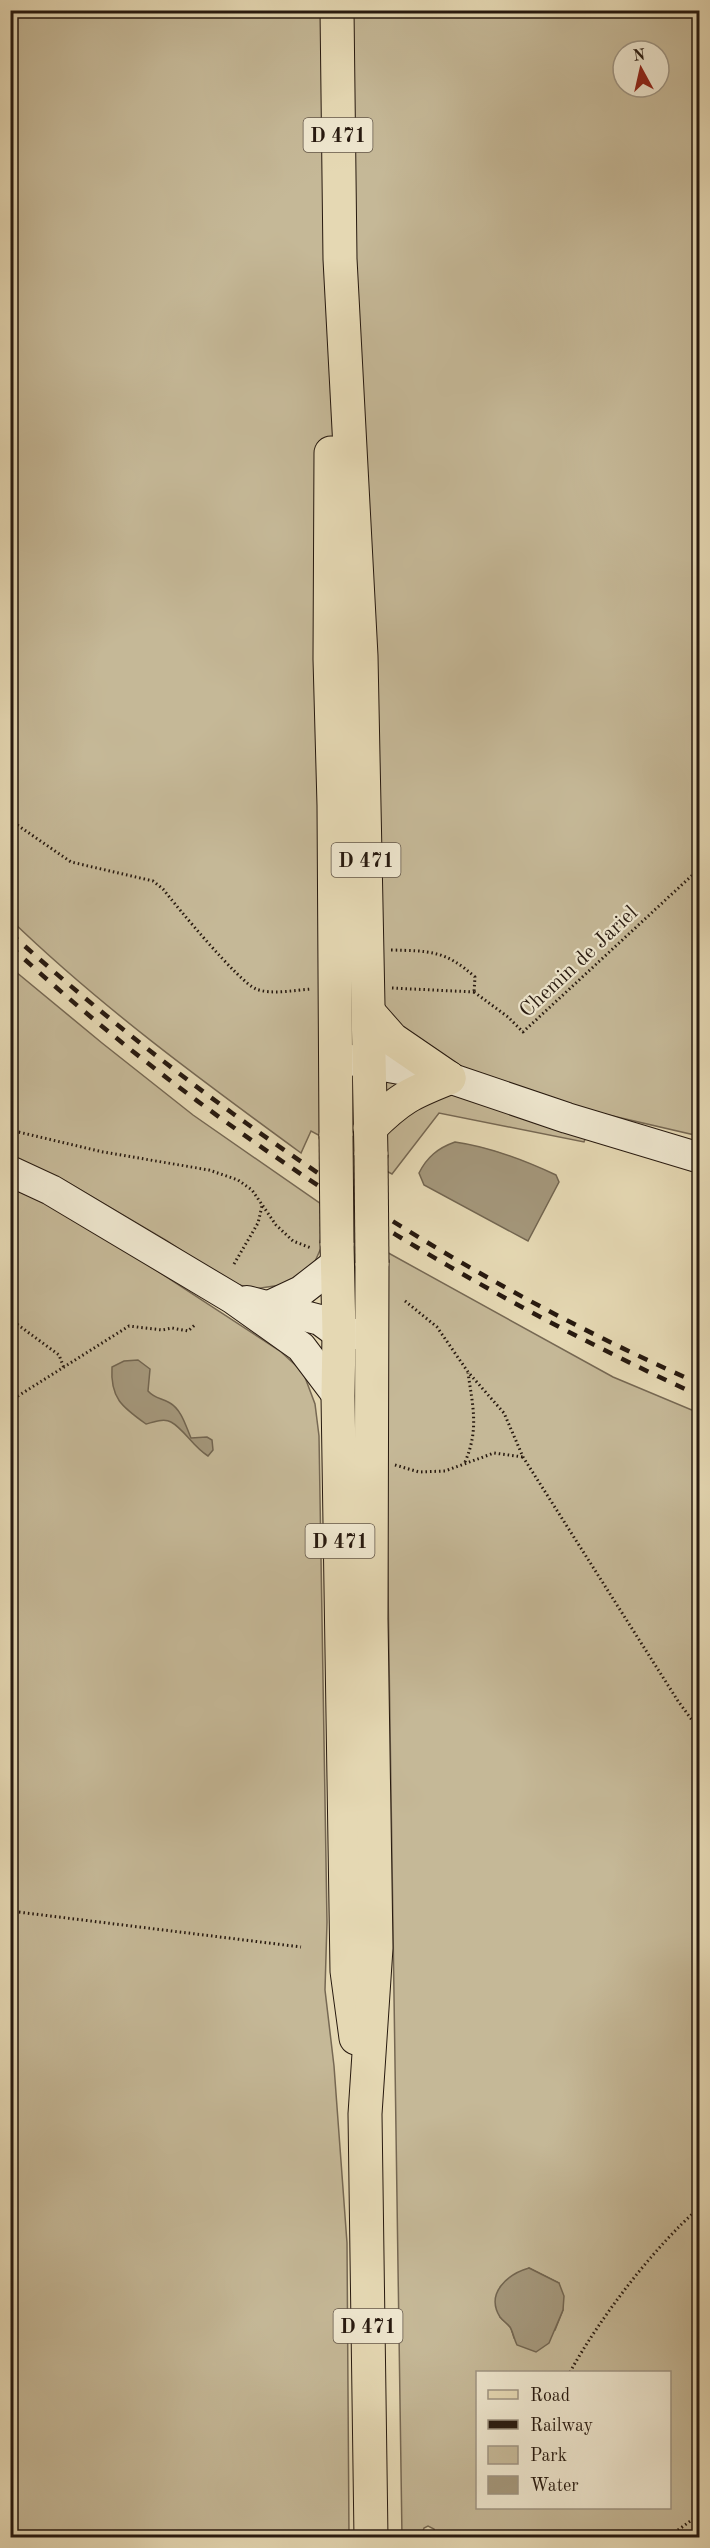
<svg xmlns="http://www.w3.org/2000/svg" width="710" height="2548" viewBox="0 0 710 2548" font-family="'Old Standard TT',serif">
  <rect width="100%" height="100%" fill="#e5d8b3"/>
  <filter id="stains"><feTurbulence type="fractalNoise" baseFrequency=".00333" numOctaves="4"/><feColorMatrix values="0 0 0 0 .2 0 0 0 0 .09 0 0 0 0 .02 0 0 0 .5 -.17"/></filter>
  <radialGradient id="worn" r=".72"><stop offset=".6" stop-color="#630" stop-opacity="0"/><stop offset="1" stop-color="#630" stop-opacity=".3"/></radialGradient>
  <g fill="#c5b897" stroke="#766853" stroke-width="1.5" fill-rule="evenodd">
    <path d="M10 11H699V1136L595 1112 584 1142 439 1113 392 1174 311 1131 301 1153C201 1080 100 1006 11 920ZM623 51H659V87H623Z"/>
    <path d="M10 967 102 1043 193 1115 321 1204V1248L312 1268 281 1285 254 1289 229 1282 167 1241 62 1179 11 1158Z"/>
    <path d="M10 1183 70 1214 280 1351 303 1372 315 1404 319 1436 327 1922 325 1990 334 2066 347 2243 349 2537H11Z"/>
    <path d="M383 1250 613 1377 699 1413V2537L437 2538 434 2529 428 2526 424 2528 421 2537H402ZM529 2268 559 2283 563 2310 555 2330 514 2338 511 2328 500 2317ZM478 2372H670V2508H478Z"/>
  </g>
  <g fill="#a4977b" stroke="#726550" stroke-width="1.5">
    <path d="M455 1142C491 1147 524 1160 556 1175L559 1182 528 1241 424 1185 419 1173C427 1157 438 1148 455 1142Z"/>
    <path d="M138 1360 150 1369 148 1391C155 1399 162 1398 170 1403 182 1410 186 1427 191 1438L207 1437 212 1440 213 1450 208 1456C193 1447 184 1429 171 1422 164 1418 154 1422 146 1424 122 1407 110 1398 112 1367L124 1361Z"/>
    <path d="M529 2268 559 2283 564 2296 563 2310 549 2343 536 2352 517 2345C514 2339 513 2332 510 2327 507 2323 503 2321 500 2317 485 2293 508 2274 529 2268Z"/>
  </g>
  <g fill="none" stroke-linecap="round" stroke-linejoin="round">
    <defs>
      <g id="secondary">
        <path d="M345 1059 449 1078 567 1118 700 1158"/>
        <path d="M10 1171 51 1190 232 1298 301 1347 338 1396"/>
        <path d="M247 1301 320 1320 339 1334H360"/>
        <path d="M269 1306 301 1291 337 1263"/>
      </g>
      <g id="primary">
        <path d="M337 10 340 259 361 656 371 1155"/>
        <path d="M331 453 330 659 334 805 336 1136"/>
        <path d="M370 1014 392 1039 449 1078"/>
        <path d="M370 1128C400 1098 411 1093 449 1078"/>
        <path d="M337 1243 339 1334 338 1396 347 1971 356 2038"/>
        <path d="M371 2538 365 2114 376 1948 371 1619 372 1263"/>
      </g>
    </defs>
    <use href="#secondary" stroke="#27190f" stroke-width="32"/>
    <use href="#primary" stroke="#27190f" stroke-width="35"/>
    <g stroke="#27190f" stroke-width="3" stroke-dasharray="1.5 3" stroke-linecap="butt">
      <path d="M10 820 71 862 153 881 163 889C177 907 239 982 256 989 271 995 295 990 312 989"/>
      <path d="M391 950C429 951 445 950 475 977L474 992"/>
      <path d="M392 988 474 992"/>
      <path d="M474 992 508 1017 523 1032 700 868"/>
      <path d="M10 1130 103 1152 209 1170 238 1180 252 1190 276 1225 293 1241 311 1248"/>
      <path d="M234 1264 258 1223 262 1206"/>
      <path d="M405 1301 437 1327 468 1372 504 1413 523 1457 678 1701 700 1731"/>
      <path d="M10 1319 59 1355 64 1368"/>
      <path d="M10 1401 129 1326 162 1330 172 1328 188 1331 196 1324"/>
      <path d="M465 1462C479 1430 473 1407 468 1373"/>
      <path d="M395 1465 419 1472 445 1471 494 1453 523 1457"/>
      <path d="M10 1911 301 1947"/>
      <path d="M570 2372C600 2318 653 2248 700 2207"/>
      <path d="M667 2538 700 2514"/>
    </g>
    <use href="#secondary" stroke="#eee6ce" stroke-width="30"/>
    <use href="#primary" stroke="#e5d8b3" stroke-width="33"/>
    <g stroke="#27190f" stroke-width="4.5" stroke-dasharray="10 10" stroke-linecap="butt">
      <path d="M10 933C215 1117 448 1273 700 1384"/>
      <path d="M10 946C213 1133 450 1281 700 1396"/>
    </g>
    <defs>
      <g id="primary-bridge">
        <path d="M336 1136 337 1243"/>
        <path d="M371 1155 372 1263"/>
      </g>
    </defs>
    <use href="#primary-bridge" stroke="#27190f" stroke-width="35" stroke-linecap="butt"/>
    <use href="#primary-bridge" stroke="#e5d8b3" stroke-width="33"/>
  </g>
  <g text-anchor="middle" stroke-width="4.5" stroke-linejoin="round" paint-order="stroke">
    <g fill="#eee6ce" stroke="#635648" stroke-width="1.5">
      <rect x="303.5" y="118" width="69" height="34" rx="4.5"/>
      <rect x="331.5" y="843" width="69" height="34" rx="4.5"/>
      <rect x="305.5" y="1524" width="69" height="34" rx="4.5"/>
      <rect x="333.5" y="2309" width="69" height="34" rx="4.5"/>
    </g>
    <g font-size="20" font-weight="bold" fill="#27190f">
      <text x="338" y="142">D 471</text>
      <text x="366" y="867">D 471</text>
      <text x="340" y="1548">D 471</text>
      <text x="368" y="2333">D 471</text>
    </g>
    <g font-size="21" fill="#27190f" stroke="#eee6ce">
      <text transform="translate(578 961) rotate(-43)" y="7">Chemin de Jariel</text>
    </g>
  </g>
  <rect width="710" height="2548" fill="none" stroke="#e5d8b3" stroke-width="36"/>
  <rect x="12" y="12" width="686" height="2524" fill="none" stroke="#27190f" stroke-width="3"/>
  <rect x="18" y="18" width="674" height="2512" fill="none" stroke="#27190f" stroke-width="1.5"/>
  <rect x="476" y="2371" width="195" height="138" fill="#eee6ce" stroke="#9e9482" stroke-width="1.5"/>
  <rect x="488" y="2390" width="30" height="9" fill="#e5d8b3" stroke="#9e9482" stroke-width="1.5"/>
  <text x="530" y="2401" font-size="18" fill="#27190f">Road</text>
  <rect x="488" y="2420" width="30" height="9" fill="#27190f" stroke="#9e9482" stroke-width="1.5"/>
  <text x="530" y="2431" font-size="18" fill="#27190f">Railway</text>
  <rect x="488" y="2446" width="30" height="18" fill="#c5b897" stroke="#9e9482" stroke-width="1.5"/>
  <text x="530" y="2461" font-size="18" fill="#27190f">Park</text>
  <rect x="488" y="2476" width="30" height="18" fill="#a4977b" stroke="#9e9482" stroke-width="1.5"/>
  <text x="530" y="2491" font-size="18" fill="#27190f">Water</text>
  <g transform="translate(641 69) rotate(352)"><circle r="28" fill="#eee6ce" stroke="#9e9482" stroke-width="1.5"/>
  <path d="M0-4.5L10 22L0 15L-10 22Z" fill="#8f2418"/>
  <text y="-9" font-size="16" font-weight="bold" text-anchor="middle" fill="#27190f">N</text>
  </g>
  <rect width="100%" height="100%" filter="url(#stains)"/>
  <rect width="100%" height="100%" fill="url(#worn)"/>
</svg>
